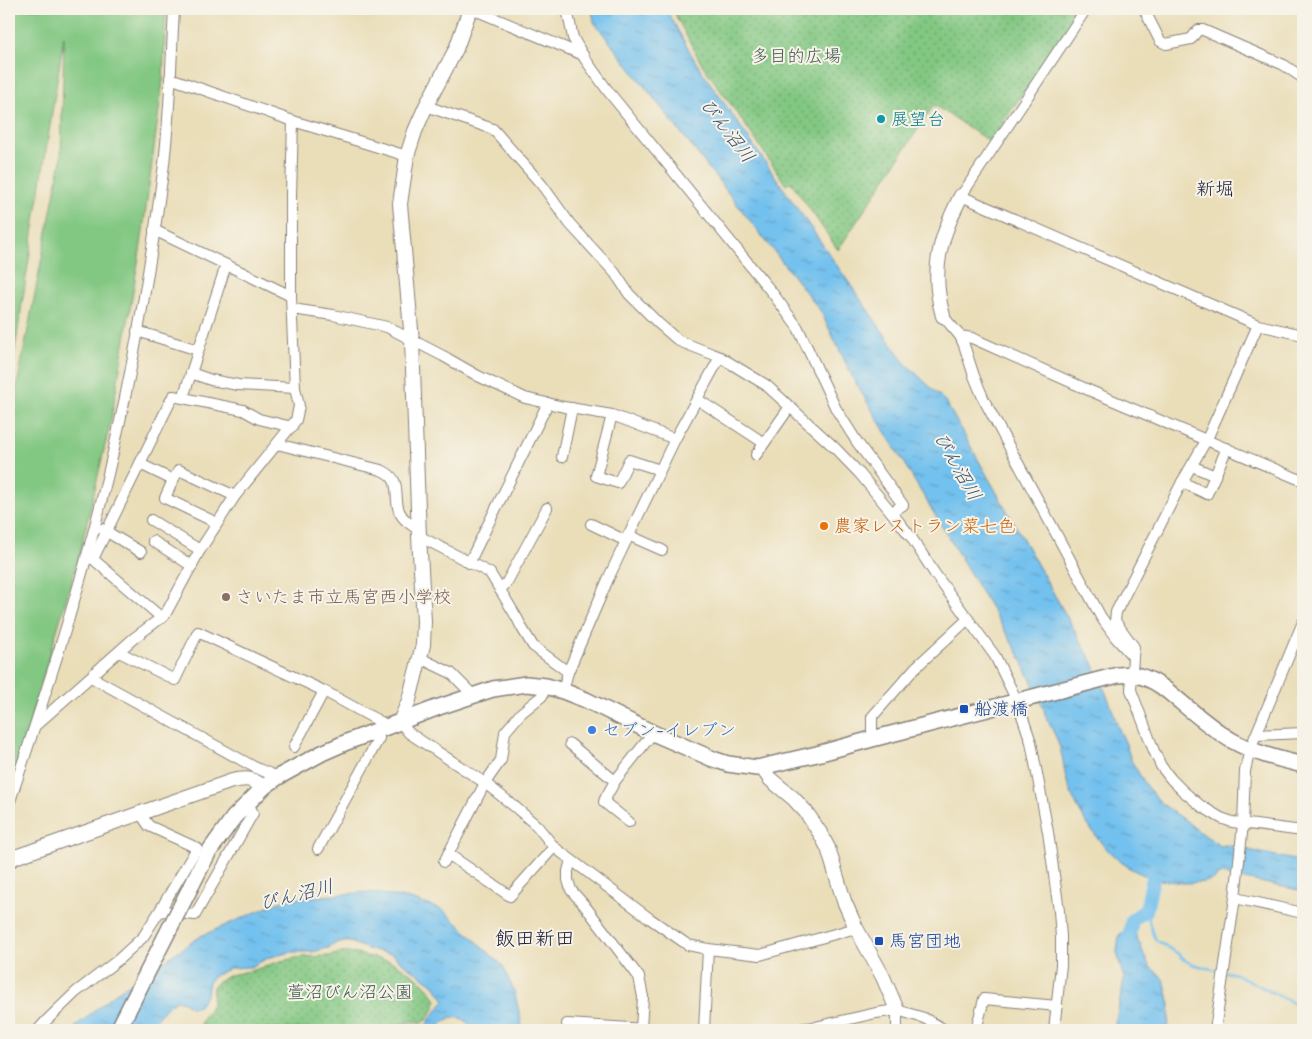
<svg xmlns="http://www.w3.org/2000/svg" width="1312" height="1039" viewBox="0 0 1312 1039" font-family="Mynerve,'Klee One',sans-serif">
  <defs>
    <pattern id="park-dots" width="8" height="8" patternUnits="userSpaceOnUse" patternTransform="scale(1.25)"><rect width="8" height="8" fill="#82c782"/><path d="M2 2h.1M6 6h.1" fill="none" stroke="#6aa16c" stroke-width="1.8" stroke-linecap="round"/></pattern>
    <pattern id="water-ripples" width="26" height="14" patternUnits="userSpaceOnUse" patternTransform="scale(1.25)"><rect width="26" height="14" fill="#73c1ee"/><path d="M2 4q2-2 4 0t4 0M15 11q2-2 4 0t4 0" fill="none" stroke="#5e9cc2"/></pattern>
  </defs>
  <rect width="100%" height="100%" fill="#f7f3e8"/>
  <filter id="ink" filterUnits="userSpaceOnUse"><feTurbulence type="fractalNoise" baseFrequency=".02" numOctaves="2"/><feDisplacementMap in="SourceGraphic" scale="10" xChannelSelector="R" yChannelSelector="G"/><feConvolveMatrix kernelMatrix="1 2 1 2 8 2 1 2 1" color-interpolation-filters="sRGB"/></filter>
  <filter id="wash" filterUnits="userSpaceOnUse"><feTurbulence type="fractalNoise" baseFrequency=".0096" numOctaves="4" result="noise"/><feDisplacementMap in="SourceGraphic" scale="20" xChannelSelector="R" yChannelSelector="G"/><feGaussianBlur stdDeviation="1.12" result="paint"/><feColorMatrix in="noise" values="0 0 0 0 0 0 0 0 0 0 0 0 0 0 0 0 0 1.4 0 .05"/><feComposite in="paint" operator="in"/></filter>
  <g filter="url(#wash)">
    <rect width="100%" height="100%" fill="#eadeb9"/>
    <path fill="#82c782" stroke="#52745e" d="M9 9H166L163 80 141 245 111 420 79 557 9 790V427L61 160 64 36 9 387Z"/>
    <g fill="url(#park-dots)" stroke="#52745e">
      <path d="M672 9H1080L990 142 934 105 838 250 791 182 786 185 746 126 701 63Z"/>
      <path d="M339 953H351L366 956 389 961 396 964 417 977 430 990 436 1001 435 1007 426 1021 421 1022 412 1021 370 1030H202L200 1025 204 1016 210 1009 212 1003 213 987 217 982 230 975 254 970 281 961 301 957 330 956Z"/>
    </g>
    <g fill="url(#water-ripples)" stroke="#4a7294">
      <path d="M592 9H666L697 64 904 362 945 401 1093 663 1110 703 1118 727 1126 744 1131 760 1146 786 1162 804 1188 822 1193 827 1220 846 1226 845 1303 862V891L1220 874 1217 875 1215 879 1205 882 1183 883 1160 880 1157 884H1155L1151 897 1148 896 1151 884 1148 883V877C1141 873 1133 871 1127 866 1101 850 1076 811 1067 782 1064 772 1064 762 1061 752 1058 738 1050 726 1044 713L1045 712 1021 658 854 380 820 310 594 22Z"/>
      <path d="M369 892 410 899 443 910 503 966 515 994 523 1030H473C465 1019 465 1018 451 1017L433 1030H389C397 1024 414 1022 423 1026L427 1025C431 1014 440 1009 445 1000L433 984 404 964 392 954 368 949 350 942H338L328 948 312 952H291L270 957 250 967 230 968 216 975 209 981 207 994 199 1006 192 1008 184 1002 176 1000 169 1005 158 1017 142 1030H72L113 995 201 936 286 899Z"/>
      <path d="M1132 926 1149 966 1164 979 1170 1005 1168 1030H1114L1124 979 1117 952 1119 935Z"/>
    </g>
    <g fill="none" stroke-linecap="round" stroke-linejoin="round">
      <g stroke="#73c1ee" stroke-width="2.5">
        <path d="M1146 910H1148L1149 921 1153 935 1156 940 1180 955 1186 961 1192 964 1220 971"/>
        <path d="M1226 972 1236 974 1303 1008"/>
      </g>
      <path stroke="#73c1ee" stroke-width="14" d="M1128 943 1132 920 1146 910 1153 878"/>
    </g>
  </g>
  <g filter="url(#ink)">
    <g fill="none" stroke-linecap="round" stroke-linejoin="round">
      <defs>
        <g id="street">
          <path d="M472 9 583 55"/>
          <path d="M567 9 573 38 585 59 608 91 774 295 798 328 836 409 857 442 903 505 892 512"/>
          <path d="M1086 9 961 196 1258 325 1303 335"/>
          <path d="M1144 9 1160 41 1166 44 1191 39 1198 30H1203L1284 65 1303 78"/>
          <path d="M170 78 293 121 407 156"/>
          <path d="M426 106 493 129 542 185 570 224 615 273 629 294 658 323 679 341 720 357 766 385 834 447 860 474 888 508 911 537 935 574 995 656 1017 701 1031 742 1048 832 1059 911 1061 937V965L1054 1030"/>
          <path d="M154 230 291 296"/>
          <path d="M292 309 333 315 387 327 443 356 478 376 525 398 564 407 612 415 675 439"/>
          <path d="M943 316 960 336 964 345 974 376 984 400 1101 617 1116 638 1133 657 1131 690 1154 751 1161 766 1171 779 1183 791 1201 806 1221 818 1232 822 1303 831"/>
          <path d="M137 331 198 350"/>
          <path d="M960 336 972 338 1093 392 1303 481"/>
          <path d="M191 373 211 380 238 385 295 388"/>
          <path d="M183 398 226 265"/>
          <path d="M697 399 764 443"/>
          <path d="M612 415 596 476 618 483 629 460 660 470"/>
          <path d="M277 444 381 470C403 479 393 494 399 511 403 520 411 525 419 530"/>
          <path d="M756 455 789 408"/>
          <path d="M562 457 572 408"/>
          <path d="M140 464 173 480 165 498 217 523"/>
          <path d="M1192 466 1215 476"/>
          <path d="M173 480 179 470 235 496"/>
          <path d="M1182 482 1207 494 1227 448"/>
          <path d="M151 520 200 550"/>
          <path d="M591 524 626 541"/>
          <path d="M102 529 141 552"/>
          <path d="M628 535 662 550"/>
          <path d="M419 536 490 573 517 618 522 628 533 646 568 672"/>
          <path d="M153 541 192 566"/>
          <path d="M87 558 93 559 162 618"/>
          <path d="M93 559 173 396 243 410 259 419 292 427"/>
          <path d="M469 563 548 403"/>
          <path d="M500 590 507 582 547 508"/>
          <path d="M119 652 175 680 198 632 324 691 388 726"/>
          <path d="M1133 657 1134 647 1115 621 1116 612 1182 482 1207 439 1258 325"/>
          <path d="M420 658 451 673 473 695"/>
          <path d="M91 677 256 768 278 777"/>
          <path d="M563 691 568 672 609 577 626 541 675 439 720 357"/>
          <path d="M400 722 409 733 485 783 514 806 537 826 554 847 649 918 688 945 708 949 760 955 856 928"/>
          <path d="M36 725 134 638 165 615 200 550 235 496 296 420 299 406 295 388 291 296V196L293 121"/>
          <path d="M1256 735 1303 733"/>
          <path d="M872 739V717L915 668 968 619"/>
          <path d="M570 744 615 781"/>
          <path d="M294 747 324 691"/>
          <path d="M9 804C49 684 89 563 116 439 136 351 151 261 163 172 170 118 171 63 174 9"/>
          <path d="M140 813 149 826 197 848 159 912"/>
          <path d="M629 822 605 803 604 802 605 799 615 781 653 733"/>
          <path d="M318 849 379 738 374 731"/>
          <path d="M448 854 510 896 554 847"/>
          <path d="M571 860 568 871V880L571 890 585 906 639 977 643 997 641 1029"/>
          <path d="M444 862 485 783 501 760 505 732 521 713 542 696 546 686"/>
          <path d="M1235 898 1303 913"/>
          <path d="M567 1024 662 1030"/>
          <path d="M38 1030 47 1020 76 992 118 960 143 937 159 912 165 911 195 915 253 813 248 803"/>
          <path d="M704 1030 708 949"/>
          <path d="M790 1030 815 1027 876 1013 897 1010 924 1018 945 1030"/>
          <path d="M897 1030V1010"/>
          <path d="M976 1030 984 999 1057 1006"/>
          <path d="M1215 1030 1235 898 1243 824 1245 771 1250 749 1303 622"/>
        </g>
        <g id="secondary">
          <path d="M943 316C930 270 940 237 961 196"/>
          <path d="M400 722 409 700 423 645 424 621 419 536 412 341 400 204 407 156 415 131 426 106 456 49 470 9"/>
          <path d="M762 768 770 779 793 798 806 812 820 833 828 848 844 901 856 928 883 977 897 1010"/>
          <path d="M9 861 15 857 232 781C247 778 251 778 264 787"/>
        </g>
        <path id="primary" d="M183 902 208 853 234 817 264 787 278 777 322 753 347 742 439 707 493 689 526 684 546 686 563 691 586 700 653 733 713 759 728 764 757 768 817 754 872 739 1118 675C1128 674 1139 675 1148 679 1159 683 1168 691 1176 698 1194 713 1211 728 1231 740 1254 753 1278 759 1303 765"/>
      </defs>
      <use href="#street" stroke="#86807a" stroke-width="12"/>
      <use href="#secondary" stroke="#86807a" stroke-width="16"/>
      <use href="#primary" stroke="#86807a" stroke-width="18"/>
      <use href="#street" stroke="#fff" stroke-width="10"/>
      <use href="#secondary" stroke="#fff" stroke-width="14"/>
      <use href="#primary" stroke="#fff" stroke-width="15"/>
      <defs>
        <path id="primary-bridge" d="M118 1030 183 902"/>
      </defs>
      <use href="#primary-bridge" stroke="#86807a" stroke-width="18" stroke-linecap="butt"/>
      <use href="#primary-bridge" stroke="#fff" stroke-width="15"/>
    </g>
  </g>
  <circle fill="#0f9aa8" stroke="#f7f3e8" stroke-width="2" cx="881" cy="119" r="5"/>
  <circle fill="#e8710a" stroke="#f7f3e8" stroke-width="2" cx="824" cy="526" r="5"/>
  <circle fill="#8d6e63" stroke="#f7f3e8" stroke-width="2" cx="226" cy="597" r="5"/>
  <g fill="#1a4fb4" stroke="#f7f3e8" stroke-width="2">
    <rect x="959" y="704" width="10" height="10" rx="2.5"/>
    <rect x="874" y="936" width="10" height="10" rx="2.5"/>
  </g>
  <circle fill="#3f7fe0" stroke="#f7f3e8" stroke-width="2" cx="592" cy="730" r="5"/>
  <g text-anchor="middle" stroke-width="4" stroke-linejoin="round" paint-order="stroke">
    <g font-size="18" fill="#445c54" stroke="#f7f3e8">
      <text x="796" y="62">多目的広場</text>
      <text x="350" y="998">萱沼びん沼公園</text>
    </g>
    <g font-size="18" fill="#0d838f" stroke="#f7f3e8" text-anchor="start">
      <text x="891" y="125">展望台</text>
    </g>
    <g font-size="18" fill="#c56008" stroke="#f7f3e8" text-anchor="start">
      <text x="834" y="532">農家レストラン菜七色</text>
    </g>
    <g font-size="18" fill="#785e54" stroke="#f7f3e8" text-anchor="start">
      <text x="236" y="603">さいたま市立馬宮西小学校</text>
    </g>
    <g font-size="18" fill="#164399" stroke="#f7f3e8" text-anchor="start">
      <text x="974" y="715">船渡橋</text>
      <text x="889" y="947">馬宮団地</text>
    </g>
    <g font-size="18" fill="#366cbe" stroke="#f7f3e8" text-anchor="start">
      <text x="602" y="736">セブン-イレブン</text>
    </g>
    <g font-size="19" font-style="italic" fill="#3a5271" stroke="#f7f3e8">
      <text transform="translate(728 130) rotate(52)" y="7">びん沼川</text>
      <text transform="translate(958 466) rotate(60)" y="7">びん沼川</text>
      <text transform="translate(296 894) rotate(-14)" y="7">びん沼川</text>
    </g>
    <g font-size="19" fill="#22223b" stroke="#f7f3e8">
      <text x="1215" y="195">新堀</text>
    </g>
    <g font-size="20" fill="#22223b" stroke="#f7f3e8">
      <text x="535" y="945">飯田新田</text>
    </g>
  </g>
  <rect width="1312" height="1039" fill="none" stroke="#f7f3e8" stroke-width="30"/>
</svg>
